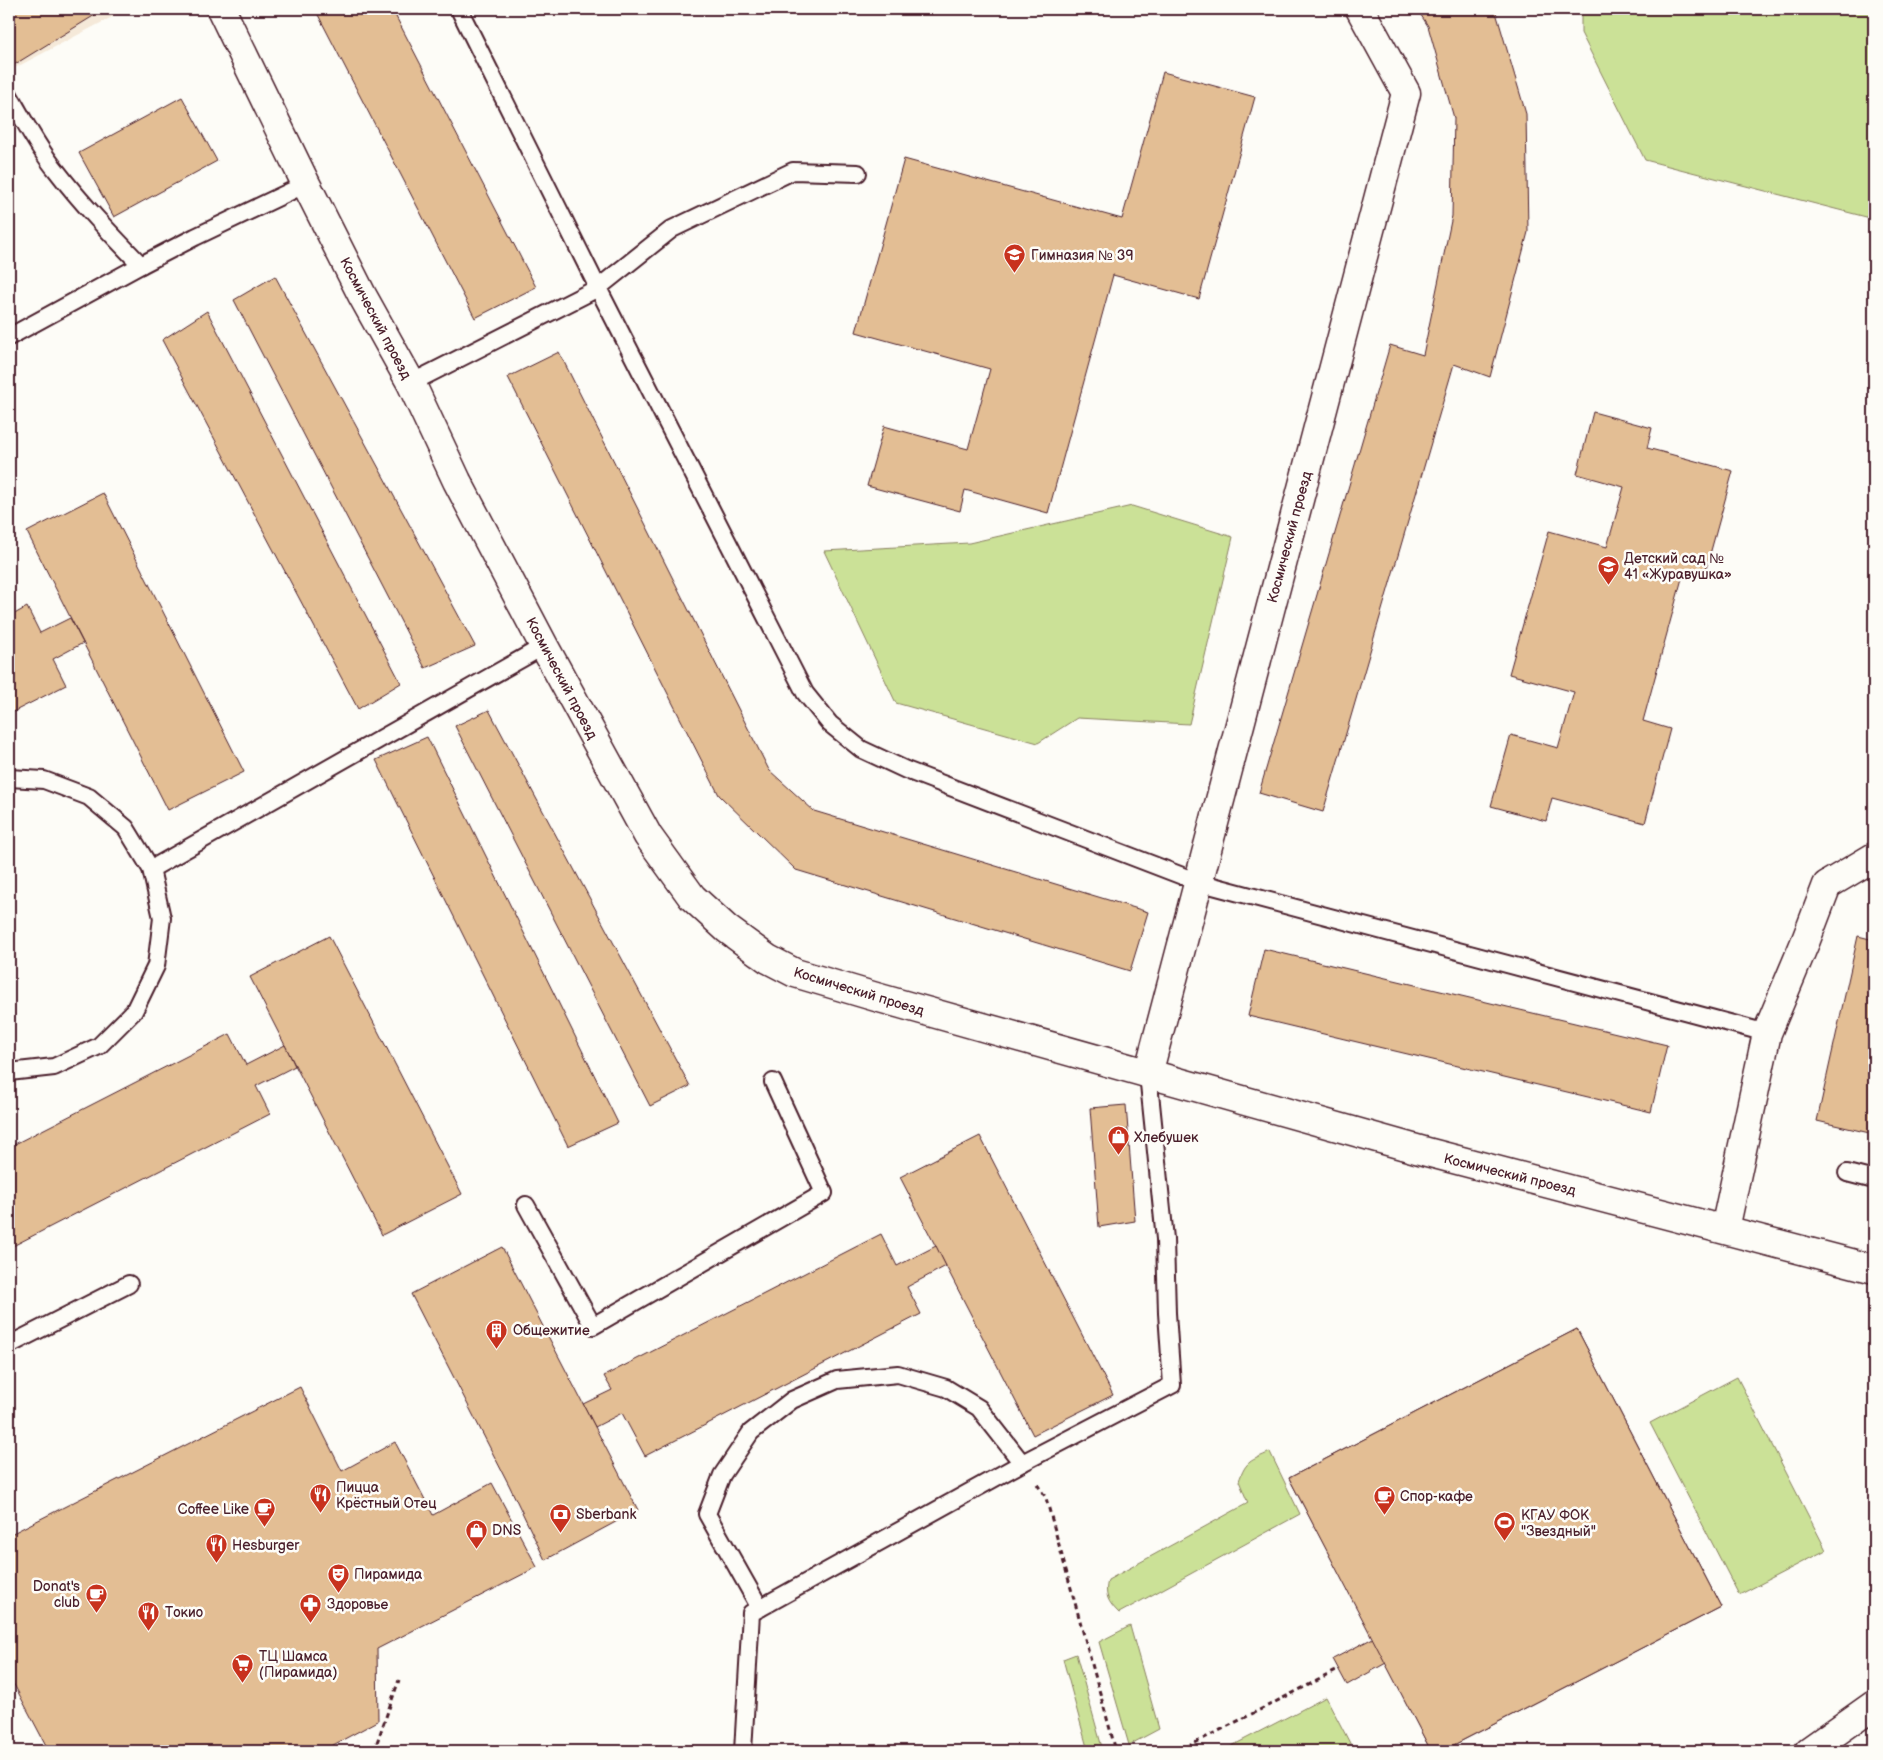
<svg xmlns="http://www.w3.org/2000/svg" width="1883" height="1760" viewBox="0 0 1883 1760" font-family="'Balsamiq Sans',sans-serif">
  <rect width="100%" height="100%" fill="#fdfcf7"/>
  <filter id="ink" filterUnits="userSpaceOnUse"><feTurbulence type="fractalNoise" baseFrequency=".02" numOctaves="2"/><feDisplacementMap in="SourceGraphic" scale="10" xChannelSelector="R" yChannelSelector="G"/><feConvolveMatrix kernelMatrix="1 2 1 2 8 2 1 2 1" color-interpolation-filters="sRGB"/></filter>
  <g filter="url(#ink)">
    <path fill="#f5e9d9" d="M9 9H109L114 16 9 71Z"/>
    <g fill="#cbe197" stroke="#8a8061">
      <path d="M1581 9H1874V219L1645 160 1581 33Z"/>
      <path d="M1132 506 1233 537 1189 724 1077 718 1038 743 896 703 824 551 969 543Z"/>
      <path d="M1737 1377 1826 1550 1739 1595 1650 1423Z"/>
      <path d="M1270 1452 1300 1514 1119 1613C1108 1602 1104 1595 1108 1580L1248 1503 1239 1481C1246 1460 1251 1461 1270 1452Z"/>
      <path d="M1130 1626 1159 1729 1129 1745 1099 1642Z"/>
      <path d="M1076 1654 1103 1751H1088L1063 1659Z"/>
      <path d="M1326 1697 1354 1751H1225L1224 1750Z"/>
    </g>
    <g fill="#e3be94" stroke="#4a1f2b">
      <path d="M15 9H91L95 15 12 66 9 61V12Z"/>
      <path d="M315 9H392L536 287 475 318Z"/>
      <path d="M1417 9H1495L1526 114 1528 232 1490 377 1454 364 1323 812 1259 793 1390 345 1423 355 1452 216 1454 118 1428 26Z"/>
      <path d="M1163 72 1255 97 1199 299 1113 275 1048 513 965 490 960 511 867 486 884 426 968 449 990 369 856 332 904 159 1122 219Z"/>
      <path d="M182 97 217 161 114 217 79 153Z"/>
      <path d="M275 276 475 646 425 668 234 300Z"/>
      <path d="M207 311 401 683 358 709 162 340Z"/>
      <path d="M559 352 769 770 814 811 1148 912 1130 971 796 870 719 795 508 377Z"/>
      <path d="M1593 412 1652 428 1647 448 1733 471 1704 576 1684 571 1643 721 1670 729 1645 823 1552 798 1546 821 1491 806 1511 735 1558 748 1574 692 1509 674 1549 531 1607 547 1624 487 1577 474Z"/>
      <path d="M103 493 244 772 168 810 27 532Z"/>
      <path d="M27 607 40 633 70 618 83 643 53 659 66 685 9 714V617Z"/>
      <path d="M489 710 690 1086 650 1106 455 726Z"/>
      <path d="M427 737 618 1123 568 1146 376 760Z"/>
      <path d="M329 936 462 1194 382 1235 250 977Z"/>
      <path d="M1858 936 1874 940V1134L1817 1121Z"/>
      <path d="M1264 949 1667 1045 1651 1112 1248 1016Z"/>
      <path d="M230 1034 246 1065 285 1045 295 1066 256 1086 270 1114 9 1248V1147Z"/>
      <path d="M1126 1105 1135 1221 1099 1227 1090 1108Z"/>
      <path d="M980 1136 1113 1395 1033 1435 900 1177Z"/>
      <path d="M881 1234 897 1266 936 1246 946 1266 907 1287 921 1314 645 1456 622 1413 595 1427 583 1404 612 1390 604 1376Z"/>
      <path d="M502 1247 638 1510 545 1560 509 1485 411 1294Z"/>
      <path d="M1577 1329 1721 1607 1442 1751H1431L1386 1663 1347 1685 1333 1659 1373 1638 1289 1478Z"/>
      <path d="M1577 1329 1721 1607 1442 1751H1431L1289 1478Z"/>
      <path d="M300 1387 342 1471 395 1442 433 1515 492 1483 537 1567 377 1649 378 1721 322 1751H49L9 1675V1535Z"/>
    </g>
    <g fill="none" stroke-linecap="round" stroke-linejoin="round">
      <defs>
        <g id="lane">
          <path d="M459 9 598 288 805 693 830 724 861 749 906 770 1198 882 1767 1033"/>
          <path d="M9 95C24 120 37 147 56 170 82 204 111 234 141 265L195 237 306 184"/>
          <path d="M9 337 141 265"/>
          <path d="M411 383 598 288 672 229 793 171 858 173"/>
          <path d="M9 778 44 780 89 797 126 828 151 869 162 918 156 966 134 1011 99 1046 54 1067 9 1072"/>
          <path d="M151 869 544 646"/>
          <path d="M1847 1173 1874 1180"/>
          <path d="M526 1205 593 1326 824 1193 773 1082"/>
          <path d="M9 1345 129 1284"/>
          <path d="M760 1608 707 1514 722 1475 751 1432 792 1400 837 1380 898 1374 946 1388 979 1408 1022 1463"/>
          <path d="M743 1751 751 1613 1022 1463 1172 1385 1167 1313 1165 1239 1148 1074"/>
        </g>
        <g id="street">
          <path d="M221 9 306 184 362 295 411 383 457 481 544 646 648 836 692 897 727 929 746 943 768 959 795 973 876 997 1427 1152 1874 1269"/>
          <path d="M1148 1074 1406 93 1360 9"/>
          <path d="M1725 1229 1767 1033 1806 940 1827 885 1874 857"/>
        </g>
        <path id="secondary" d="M1809 1751 1874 1705"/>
      </defs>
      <use href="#lane" stroke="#4a1f2b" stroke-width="20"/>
      <use href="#street" stroke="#4a1f2b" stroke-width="31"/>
      <use href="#secondary" stroke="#4a1f2b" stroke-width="31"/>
      <g stroke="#4a1f2b" stroke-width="3" stroke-dasharray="5 4" stroke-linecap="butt">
        <path d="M1037 1484 1046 1498 1116 1751"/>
        <path d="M374 1751 399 1680"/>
        <path d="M1179 1751 1336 1671"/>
      </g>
      <use href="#lane" stroke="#fdfcf7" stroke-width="16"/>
      <use href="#street" stroke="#fdfcf7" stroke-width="28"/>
      <use href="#secondary" stroke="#fdfcf7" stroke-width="28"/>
    </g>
  </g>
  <defs>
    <symbol id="school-pin" viewBox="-11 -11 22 30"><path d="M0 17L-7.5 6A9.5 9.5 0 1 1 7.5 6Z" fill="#c8321e" stroke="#fdfcf7"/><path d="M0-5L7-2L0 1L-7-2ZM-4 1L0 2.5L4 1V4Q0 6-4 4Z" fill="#fff"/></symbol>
    <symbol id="shop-pin" viewBox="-11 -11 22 30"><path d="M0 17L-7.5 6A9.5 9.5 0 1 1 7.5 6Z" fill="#c8321e" stroke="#fdfcf7"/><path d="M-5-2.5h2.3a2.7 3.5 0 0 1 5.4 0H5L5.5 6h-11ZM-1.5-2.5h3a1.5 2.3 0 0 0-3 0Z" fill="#fff"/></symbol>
    <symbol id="building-pin" viewBox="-11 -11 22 30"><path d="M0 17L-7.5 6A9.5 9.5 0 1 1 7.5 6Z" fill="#c8321e" stroke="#fdfcf7"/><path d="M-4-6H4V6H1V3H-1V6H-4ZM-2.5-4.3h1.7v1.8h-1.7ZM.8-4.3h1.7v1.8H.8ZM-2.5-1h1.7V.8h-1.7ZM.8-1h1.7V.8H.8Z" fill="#fff"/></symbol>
    <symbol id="restaurant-pin" viewBox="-11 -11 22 30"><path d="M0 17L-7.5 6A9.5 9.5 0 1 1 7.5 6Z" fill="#c8321e" stroke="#fdfcf7"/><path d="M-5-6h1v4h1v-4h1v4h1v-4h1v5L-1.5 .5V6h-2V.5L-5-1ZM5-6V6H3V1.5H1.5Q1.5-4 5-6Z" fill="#fff"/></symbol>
    <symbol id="cafe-pin" viewBox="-11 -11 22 30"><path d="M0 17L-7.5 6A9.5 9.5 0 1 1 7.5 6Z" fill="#c8321e" stroke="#fdfcf7"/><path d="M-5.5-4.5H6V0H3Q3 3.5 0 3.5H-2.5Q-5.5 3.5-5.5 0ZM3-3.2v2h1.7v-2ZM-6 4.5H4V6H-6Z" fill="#fff"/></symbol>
    <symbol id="bank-pin" viewBox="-11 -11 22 30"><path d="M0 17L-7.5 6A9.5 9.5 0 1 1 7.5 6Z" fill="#c8321e" stroke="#fdfcf7"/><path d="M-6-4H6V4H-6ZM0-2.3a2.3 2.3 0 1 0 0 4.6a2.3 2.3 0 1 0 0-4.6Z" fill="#fff"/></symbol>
    <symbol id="stadium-pin" viewBox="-11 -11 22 30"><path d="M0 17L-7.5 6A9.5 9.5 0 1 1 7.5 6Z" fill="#c8321e" stroke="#fdfcf7"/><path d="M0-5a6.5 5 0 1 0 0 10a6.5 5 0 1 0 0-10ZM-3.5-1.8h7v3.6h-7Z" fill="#fff"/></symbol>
    <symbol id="theatre-pin" viewBox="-11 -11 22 30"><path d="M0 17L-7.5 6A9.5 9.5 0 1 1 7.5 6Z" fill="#c8321e" stroke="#fdfcf7"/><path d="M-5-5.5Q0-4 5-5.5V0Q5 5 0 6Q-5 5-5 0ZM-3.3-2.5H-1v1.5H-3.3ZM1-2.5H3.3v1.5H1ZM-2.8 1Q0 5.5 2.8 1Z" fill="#fff"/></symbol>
    <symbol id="pharmacy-pin" viewBox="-11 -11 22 30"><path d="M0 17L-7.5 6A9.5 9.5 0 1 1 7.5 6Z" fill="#c8321e" stroke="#fdfcf7"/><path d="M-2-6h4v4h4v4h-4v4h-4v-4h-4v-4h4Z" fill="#fff"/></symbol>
    <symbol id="supermarket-pin" viewBox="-11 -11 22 30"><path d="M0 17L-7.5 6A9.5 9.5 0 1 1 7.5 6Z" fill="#c8321e" stroke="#fdfcf7"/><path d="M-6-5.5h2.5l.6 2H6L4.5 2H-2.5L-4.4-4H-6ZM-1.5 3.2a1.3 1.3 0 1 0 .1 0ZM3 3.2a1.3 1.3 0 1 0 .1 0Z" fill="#fff"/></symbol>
  </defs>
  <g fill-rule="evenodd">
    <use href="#school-pin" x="1002" y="242" width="25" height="34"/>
    <use href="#school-pin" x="1596" y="554" width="25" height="34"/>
    <use href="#shop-pin" x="1106" y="1124" width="25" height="34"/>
    <use href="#building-pin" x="484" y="1318" width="25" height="34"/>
    <use href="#restaurant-pin" x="308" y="1482" width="25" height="34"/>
    <use href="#cafe-pin" x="1372" y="1484" width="25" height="34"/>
    <use href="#cafe-pin" x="252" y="1496" width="25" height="34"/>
    <use href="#bank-pin" x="548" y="1502" width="25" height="34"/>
    <use href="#stadium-pin" x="1492" y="1510" width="25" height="34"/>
    <use href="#shop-pin" x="464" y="1518" width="25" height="34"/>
    <use href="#restaurant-pin" x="204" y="1532" width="25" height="34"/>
    <use href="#theatre-pin" x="326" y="1562" width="25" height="34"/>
    <use href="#cafe-pin" x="84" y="1582" width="25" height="34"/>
    <use href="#pharmacy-pin" x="298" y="1592" width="25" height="34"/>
    <use href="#restaurant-pin" x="136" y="1600" width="25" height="34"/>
    <use href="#supermarket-pin" x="230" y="1652" width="25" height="34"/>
  </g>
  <g text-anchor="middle" stroke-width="5" stroke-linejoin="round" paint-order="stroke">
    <g font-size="14" fill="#4a1f2b" stroke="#fdfcf7" text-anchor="start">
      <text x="1031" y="260">Гимназия № 39</text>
      <text x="1624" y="563">Детский сад №<tspan x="1624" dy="16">41 «Журавушка»</tspan></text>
      <text x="1134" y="1142">Хлебушек</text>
      <text x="513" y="1335">Общежитие</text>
      <text x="336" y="1492">Пицца<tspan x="336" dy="16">Крёстный Отец</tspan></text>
      <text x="1400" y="1501">Спор-кафе</text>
      <text x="249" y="1514" text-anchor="end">Coffee Like</text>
      <text x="576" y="1519">Sberbank</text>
      <text x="1521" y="1520">КГАУ ФОК<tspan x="1521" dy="16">"Звездный"</tspan></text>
      <text x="492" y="1535">DNS</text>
      <text x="232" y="1550">Hesburger</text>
      <text x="354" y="1579">Пирамида</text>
      <text x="80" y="1591" text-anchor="end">Donat's<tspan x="80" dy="16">club</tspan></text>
      <text x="327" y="1609">Здоровье</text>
      <text x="165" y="1617">Токио</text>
      <text x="259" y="1661">ТЦ Шамса<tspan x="259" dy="16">(Пирамида)</tspan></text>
    </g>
    <g font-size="14" fill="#4a1f2b" stroke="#fdfcf7">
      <text transform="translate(376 318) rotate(62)" y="5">Космический проезд</text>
      <text transform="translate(1289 537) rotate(-75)" y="5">Космический проезд</text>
      <text transform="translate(562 678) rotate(62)" y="5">Космический проезд</text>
      <text transform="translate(859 991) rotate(17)" y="5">Космический проезд</text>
      <text transform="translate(1510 1174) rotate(14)" y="5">Космический проезд</text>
    </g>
  </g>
  <rect width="1883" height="1760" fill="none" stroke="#fdfcf7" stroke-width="30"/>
  <rect x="15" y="15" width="1853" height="1730" fill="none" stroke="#4a1f2b" stroke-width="2" filter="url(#ink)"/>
</svg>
